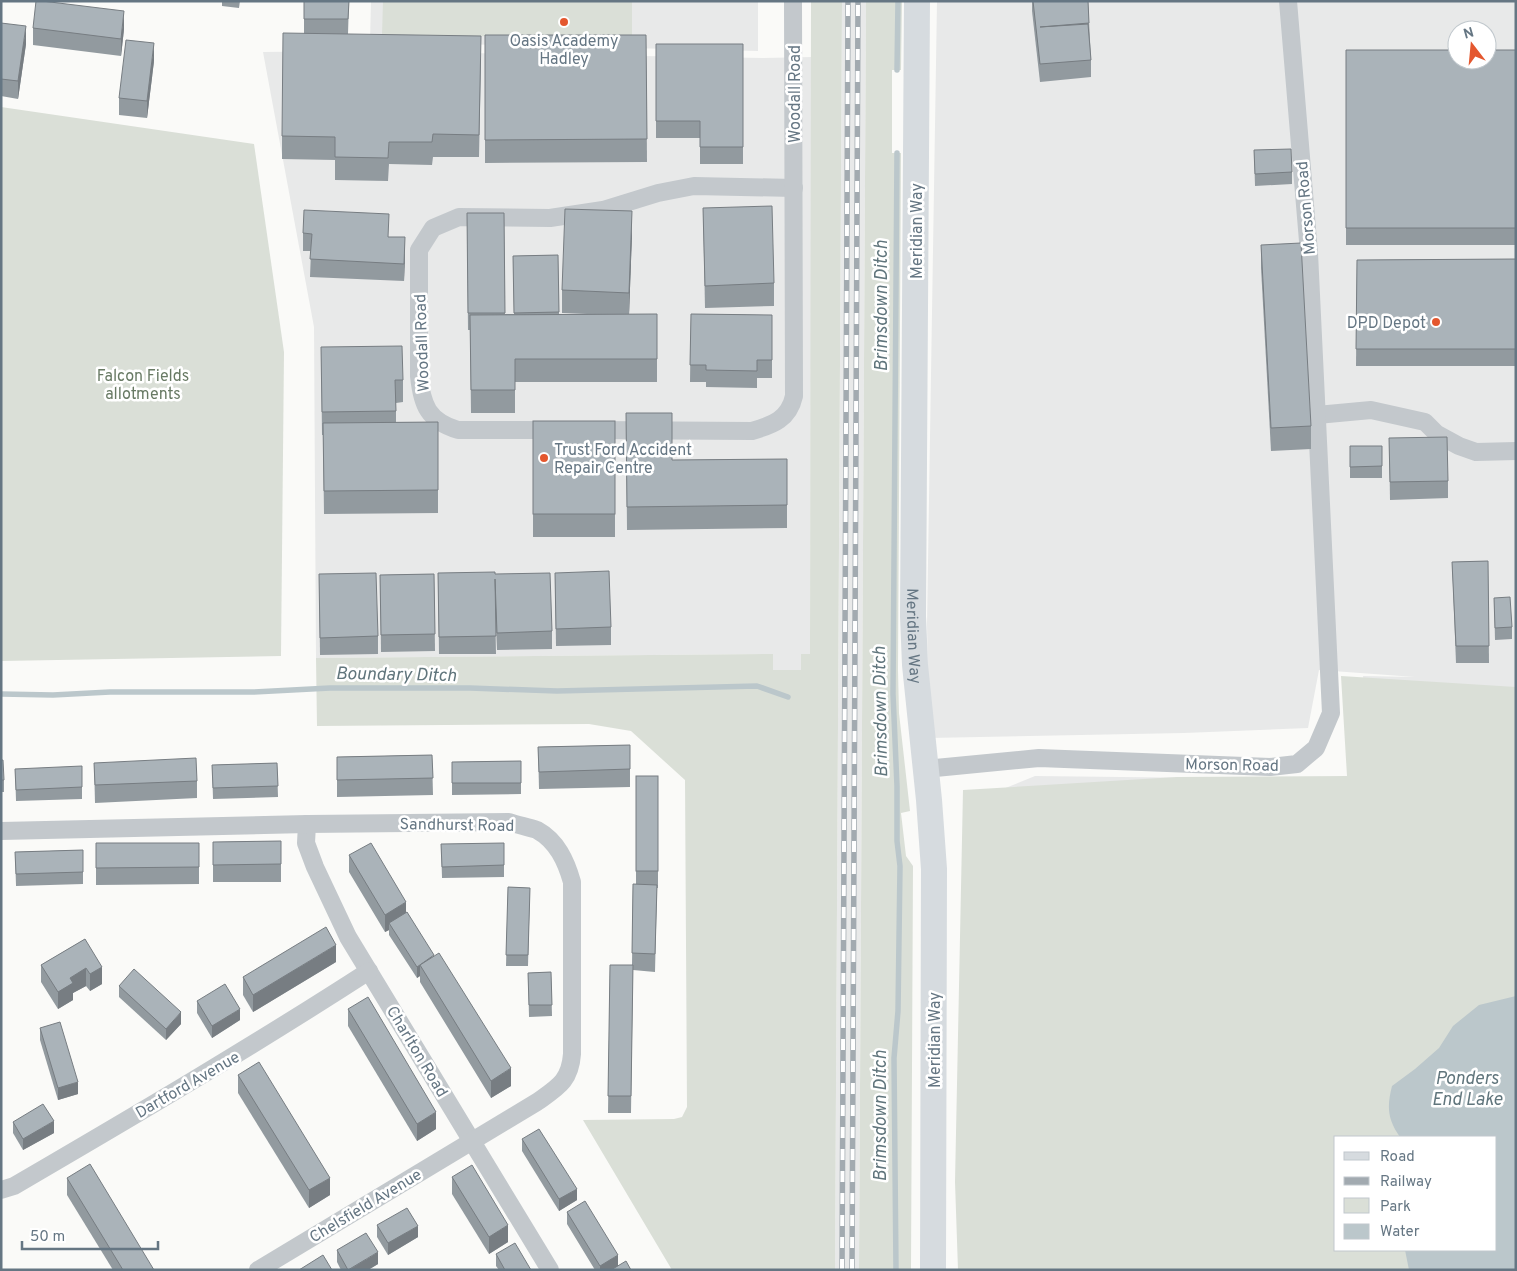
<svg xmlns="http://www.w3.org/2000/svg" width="1517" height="1271" viewBox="0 0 1517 1271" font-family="Overpass,sans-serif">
  <rect width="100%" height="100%" fill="#fafaf8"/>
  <g fill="#e8e9e9" fill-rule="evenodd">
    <path d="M371 1H758V51L370 42Z"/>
    <path d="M842 1H866L859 1270H835Z"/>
    <path d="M937 1H1516V1270H958L1003 789 1035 776 1386 780 1368 728 1363 676 1415 677 1319 670 1308 728 1184 733 929 738 927 624ZM1457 30H1487V60H1457ZM1336 1137H1496V1250H1336Z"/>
    <path d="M350 51 763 58 812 57 810 654H801V670H773V654L316 658 314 327 263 52Z"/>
  </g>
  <g fill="#dadfd7" fill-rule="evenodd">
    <path d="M383 1H632V38L382 35Z"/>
    <path d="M811 1H842L835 1270H672L583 1120 674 1119 682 1117 687 1107 685 780 631 731 589 724 317 726 316 658 773 654V670H801V654H810Z"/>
    <path d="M866 1H902L901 70H892V153H901L898 670 899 713 910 811 901 813 906 856 913 866 911 1270H859Z"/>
    <path d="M1 107 254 144 284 352 281 656 1 661Z"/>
    <path d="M1341 676 1516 687V1270H958L955 1182 963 790 1177 777 1347 776ZM1336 1137H1496V1250H1336Z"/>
  </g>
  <path fill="#bbc7cb" d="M1516 996V1270H1409L1405 1250H1496V1137H1400C1387 1119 1387 1106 1392 1086L1415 1069 1439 1048 1453 1026 1479 1005Z"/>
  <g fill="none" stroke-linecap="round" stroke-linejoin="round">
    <g stroke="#bbc7cb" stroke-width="5.5">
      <path d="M897 70 898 1"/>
      <path d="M1 694 53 695 110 692H254L330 688H470L557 691 757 686 788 697"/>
      <path d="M896 1270 894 1058 898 1011 900 866 897 841V786L893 694 897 153"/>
    </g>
    <g stroke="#c3c8cc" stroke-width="18">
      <path d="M1317 415 1371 410 1425 422 1437 434 1459 446 1476 452 1516 451"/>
      <path d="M556 430H458C428 421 422 405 419 376V250L433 228 459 217 550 218 603 210 658 193 694 186 794 188"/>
      <path d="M592 430 752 431C773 425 789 419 794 396L793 1"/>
      <path d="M925 769 1039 758 1270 767 1297 764 1316 748 1331 713 1309 253 1288 1"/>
      <path d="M307 824 306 843 315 867 348 937 550 1270"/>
      <path d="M1 831 307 824 509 822C518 825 528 827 537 830 557 841 566 861 572 882V1054C570 1081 558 1087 537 1102L258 1270"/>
      <path d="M1 1190 14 1186C134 1116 253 1046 369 971"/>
    </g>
    <path stroke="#d6dbdf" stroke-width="26" id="s1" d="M917 1 913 616 915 665 929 800 934 869 933 1270"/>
    <defs>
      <g id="rail">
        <path d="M842 1270 848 1"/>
        <path d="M852 1270 858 1"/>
      </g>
    </defs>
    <use href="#rail" stroke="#a2aab0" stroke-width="5.5"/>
    <use href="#rail" stroke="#fff" stroke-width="4" stroke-dasharray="11" stroke-linecap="butt"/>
  </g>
  <g fill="#929a9f">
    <path d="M222 1H240L239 8 222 6Z"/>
    <path d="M304 1H349L348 34 481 59 479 157H433L432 165 389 164 388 181 335 180V160L282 159V136L304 33Z"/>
    <path d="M1032 1H1088L1091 60V77L1040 82 1032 11Z"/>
    <path d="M1 23 26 44 18 99 1 96Z"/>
    <path d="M33 28 124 29 121 56 33 45Z"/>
    <path d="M485 35H646L647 162 485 163Z"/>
    <path d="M656 44H743V164H700V138H656Z"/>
    <rect x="1346" y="50" width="170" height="195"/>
    <path d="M154 61 147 118 119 115V98Z"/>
    <path d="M1254 150 1292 172V184L1255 186Z"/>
    <path d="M703 208 774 283V306L705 308Z"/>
    <path d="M467 213H504L505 314H514L513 256 558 255 559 314H587L562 313V290L632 234 629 314H657V382H515V413H471L470 330H468Z"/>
    <path d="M303 233 389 237 405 255 404 281 310 277 311 251H303Z"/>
    <path d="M1261 245 1311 426V449L1271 451 1261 268Z"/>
    <path d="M1516 259V366H1356L1357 260Z"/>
    <path d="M691 314 772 315V378H757V388L706 387V382H690Z"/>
    <path d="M321 347 403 380V402L396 403V422H438V513L324 514 323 435H322Z"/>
    <path d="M626 413 672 460 787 459V528L627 530Z"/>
    <rect x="533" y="421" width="82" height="116"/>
    <path d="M1389 438 1448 481V498L1390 500Z"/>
    <rect x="1350" y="446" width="32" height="32"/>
    <path d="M1488 561 1489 663H1456L1452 562Z"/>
    <path d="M438 573 495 574 552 631V649L497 650 495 602 496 654H439Z"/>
    <path d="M555 573 611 627V645L556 646Z"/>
    <path d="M319 574 378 636V654L320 655Z"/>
    <path d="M434 574 435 651 381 652 380 575Z"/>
    <path d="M1494 598 1512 627V639L1495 640Z"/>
    <path d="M630 745V787L539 789 538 747Z"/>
    <path d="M432 755 433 795 337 797V757Z"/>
    <path d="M1 760 4 780V792H1Z"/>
    <path d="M521 761V794L452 795V762Z"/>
    <path d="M94 763 197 781V798L95 803Z"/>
    <path d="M277 763 278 797 213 799 212 765Z"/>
    <path d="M15 769 82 787V799L16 801Z"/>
    <path d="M636 776H658V888H657L655 972 633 970 631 1113H608L610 965H632L633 884H636Z"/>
    <path d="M281 841V882H213V842Z"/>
    <path d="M96 843H199V884L96 885Z"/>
    <path d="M441 844 504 865V877L442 878Z"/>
    <path d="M83 850V884L16 886 15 852Z"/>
    <path d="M349 855 406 913 511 1086 491 1098 420 982V976L417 978 389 935V930L385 932 349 872Z"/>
    <path d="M508 887 530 888 528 966H506Z"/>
    <path d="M85 939 102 984 90 991 86 986 73 993V1000L58 1009 41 982V965Z"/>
    <path d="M336 962 253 1012 243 995V977Z"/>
    <path d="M551 972 552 1016 529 1017 528 973Z"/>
    <path d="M119 986 181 1024 166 1040 119 997Z"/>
    <path d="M197 1001 240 1020 212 1038 197 1013Z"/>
    <path d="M348 1009 436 1129 417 1141 348 1026Z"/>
    <path d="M40 1028 78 1094 58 1100 40 1040Z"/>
    <path d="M238 1075 330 1195 309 1208 238 1093Z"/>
    <path d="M13 1122 54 1133 23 1150 13 1133Z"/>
    <path d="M522 1139 577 1200 559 1211 522 1151Z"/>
    <path d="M452 1177 508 1242 489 1254 452 1194Z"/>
    <path d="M67 1178 154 1270H113L67 1195Z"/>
    <path d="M567 1212 618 1265 631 1270H595L567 1224Z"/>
    <path d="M377 1225 418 1237 388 1255 377 1237Z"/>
    <path d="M337 1250 378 1264 368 1270H341L337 1262Z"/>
    <path d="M496 1254 531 1270H499L496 1266Z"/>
  </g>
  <g fill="#777d82">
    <path d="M124 11V29L121 56V39Z"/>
    <path d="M26 26V44L18 99V81Z"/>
    <path d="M154 43V61L147 118V101Z"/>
    <path d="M632 211V234L629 316V293Z"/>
    <path d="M405 237V255L404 281V264Z"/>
    <path d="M406 902V920L389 923V930L385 932V915Z"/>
    <path d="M336 945V962L253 1012V995Z"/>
    <path d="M434 955 420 965V976L417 978V967Z"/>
    <path d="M102 967V984L90 991V974Z"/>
    <path d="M86 968V986L73 993V1000L58 1009V992L70 978Z"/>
    <path d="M240 1009V1020L212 1038V1026Z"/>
    <path d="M181 1012V1024L166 1040V1029Z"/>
    <path d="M511 1068V1086L491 1098V1081Z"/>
    <path d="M78 1082V1094L58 1100V1088Z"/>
    <path d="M436 1112V1129L417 1141V1124Z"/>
    <path d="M54 1121V1133L23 1150V1139Z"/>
    <path d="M330 1178V1195L309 1208V1190Z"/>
    <path d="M577 1189V1200L559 1211V1199Z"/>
    <path d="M508 1225V1242L489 1254V1237Z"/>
    <path d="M418 1226V1237L388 1255V1243Z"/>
    <path d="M378 1252V1264L368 1270H349Z"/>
    <path d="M618 1255V1267L613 1270H600V1266Z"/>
  </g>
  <g fill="#aab3b9" stroke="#777d82">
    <path d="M36 1H42L124 11 121 39 33 28Z"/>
    <path d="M304 1H349L348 19H304Z"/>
    <path d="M1033 1H1088L1089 23 1040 27 1088 24 1091 60 1040 64Z"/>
    <path d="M1 23 26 26 18 81 1 79Z"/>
    <path d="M283 33 481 36 479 135 433 134 432 142H389L388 158 335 157V137L282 136Z"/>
    <path d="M485 35H646L647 139 485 140Z"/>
    <path d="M126 40 154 43 147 101 119 98Z"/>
    <path d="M656 44H743V147H700V121H656Z"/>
    <path d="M1346 50H1457V60H1487V50H1516V228H1346Z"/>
    <path d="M1291 149 1292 172 1255 174 1254 150Z"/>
    <path d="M772 206 774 283 705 286 703 208Z"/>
    <path d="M565 209 632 211 629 293 562 290Z"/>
    <path d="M304 210 389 214 388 237H405L404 264 310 259 312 234 303 233Z"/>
    <path d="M467 213H504L505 313H468Z"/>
    <path d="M1301 243 1311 426 1271 428 1261 245Z"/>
    <path d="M558 255 559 312 514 313 513 256Z"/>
    <path d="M1516 259V349H1356L1357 260Z"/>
    <path d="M657 314V359H515V390H471L470 315Z"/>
    <path d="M691 314 772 315V360H757V371L706 370V365H690Z"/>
    <path d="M402 346 403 380H395L396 411 322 412 321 347Z"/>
    <path d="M626 413H672V460L787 459V505L627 507Z"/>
    <rect x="533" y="421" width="82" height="93"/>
    <path d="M438 422V490L324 491 323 423Z"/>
    <path d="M1447 437 1448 481 1390 482 1389 438Z"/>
    <path d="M1350 446H1382V466L1350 467Z"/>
    <path d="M1488 561 1489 646H1456L1452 562Z"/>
    <path d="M609 571 611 627 556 629 555 573Z"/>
    <path d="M495 572V574L550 573 552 631 497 633 495 579 496 636 439 637 438 573Z"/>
    <path d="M376 573 378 636 320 638 319 574Z"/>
    <path d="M434 574 435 634 381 635 380 575Z"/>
    <path d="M1510 597 1512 627 1495 628 1494 598Z"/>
    <path d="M630 745V769L539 772 538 747Z"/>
    <path d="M432 755 433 778 337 780V757Z"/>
    <path d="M196 758 197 781 95 785 94 763Z"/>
    <path d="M1 760H3L4 780H1Z"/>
    <path d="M521 761V783H452V762Z"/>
    <path d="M277 763 278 786 213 788 212 765Z"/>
    <path d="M82 766V787L16 790 15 769Z"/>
    <rect x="636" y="776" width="22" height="95"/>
    <path d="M281 841V864L213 865V842Z"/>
    <path d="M96 843H199V867L96 868Z"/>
    <path d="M371 843 406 902 385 915 349 855Z"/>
    <path d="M504 843V865L442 867 441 844Z"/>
    <path d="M83 850V872L16 874 15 852Z"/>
    <path d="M633 884 657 885 655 954 632 953Z"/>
    <path d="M508 887 530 888 528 955H506Z"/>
    <path d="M407 912 434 955 417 967 389 923Z"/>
    <path d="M326 927 336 945 253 995 243 977Z"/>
    <path d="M85 939 102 967 90 974 86 968 70 978 73 983 58 992 41 965Z"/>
    <path d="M439 953 511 1068 491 1081 420 965Z"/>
    <path d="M610 965H633L631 1096H608Z"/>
    <path d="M134 969 181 1012 166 1029 119 986Z"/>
    <path d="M551 972 552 1005H529L528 973Z"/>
    <path d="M225 984 240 1009 212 1026 197 1001Z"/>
    <path d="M368 997 436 1112 417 1124 348 1009Z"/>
    <path d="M60 1022 78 1082 58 1088 40 1028Z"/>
    <path d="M259 1062 330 1178 309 1190 238 1075Z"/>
    <path d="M43 1104 54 1121 23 1139 13 1122Z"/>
    <path d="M539 1129 577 1189 559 1199 522 1139Z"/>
    <path d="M90 1164 154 1270H123L67 1178Z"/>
    <path d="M472 1165 508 1225 489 1237 452 1177Z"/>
    <path d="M585 1201 618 1255 600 1266 567 1212Z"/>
    <path d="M407 1208 418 1226 388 1243 377 1225Z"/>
    <path d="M366 1233 378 1252 348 1270 337 1250Z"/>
    <path d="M515 1243 531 1270H505L496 1254Z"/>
    <path d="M323 1255 332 1270H299Z"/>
    <path d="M626 1261 631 1270H611Z"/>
  </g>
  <g fill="#e4572e" stroke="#fff" stroke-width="2">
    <circle cx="564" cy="22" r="5"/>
    <circle cx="1436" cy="322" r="5"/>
    <circle cx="544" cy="458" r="5"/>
  </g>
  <g text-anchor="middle" stroke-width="5" stroke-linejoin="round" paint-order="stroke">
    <g font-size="16" fill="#657683" stroke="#fff">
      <text x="564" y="46">Oasis Academy<tspan x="564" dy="18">Hadley</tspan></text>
      <text x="1426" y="328" text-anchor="end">DPD Depot</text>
      <text x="554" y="455" text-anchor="start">Trust Ford Accident<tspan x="554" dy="18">Repair Centre</tspan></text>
    </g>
    <g font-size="16" fill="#657683" stroke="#fff">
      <text transform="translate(794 94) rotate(-90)" y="6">Woodall Road</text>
      <text transform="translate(1305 208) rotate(-95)" y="6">Morson Road</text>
      <text transform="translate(916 231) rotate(-90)" y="6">Meridian Way</text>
      <text transform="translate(421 343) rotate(-92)" y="6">Woodall Road</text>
      <text dy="6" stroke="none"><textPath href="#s1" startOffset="635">Meridian Way</textPath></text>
      <text transform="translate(1232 764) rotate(1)" y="6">Morson Road</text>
      <text transform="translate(457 824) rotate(1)" y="6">Sandhurst Road</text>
      <text transform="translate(934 1040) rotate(-90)" y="6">Meridian Way</text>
      <text transform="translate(418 1051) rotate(59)" y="6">Charlton Road</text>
      <text transform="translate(187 1084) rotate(-30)" y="6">Dartford Avenue</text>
      <text transform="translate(365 1205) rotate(-31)" y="6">Chelsfield Avenue</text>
    </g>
    <g font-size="16" fill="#687a64" stroke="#fff">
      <text x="143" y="381">Falcon Fields<tspan x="143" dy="18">allotments</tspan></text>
    </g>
    <g font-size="18" font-style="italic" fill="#60757c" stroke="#fff">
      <text transform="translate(881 306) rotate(-90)" y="6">Brimsdown Ditch</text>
      <text transform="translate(396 674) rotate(1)" y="6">Boundary Ditch</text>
      <text transform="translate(880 712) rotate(-91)" y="6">Brimsdown Ditch</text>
      <text x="1467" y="1084">Ponders<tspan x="1467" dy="21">End Lake</tspan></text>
      <text transform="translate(880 1116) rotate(-90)" y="6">Brimsdown Ditch</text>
    </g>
  </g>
  <rect width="1517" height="1271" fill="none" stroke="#657683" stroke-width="5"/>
  <rect x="1334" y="1136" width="162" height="115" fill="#ffffff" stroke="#c1c8cd"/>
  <rect x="1344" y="1152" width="25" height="8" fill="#d6dbdf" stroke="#c1c8cd"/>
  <text x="1380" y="1161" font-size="15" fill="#657683">Road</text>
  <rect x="1344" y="1177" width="25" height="8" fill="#a2aab0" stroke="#c1c8cd"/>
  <text x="1380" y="1186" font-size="15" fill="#657683">Railway</text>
  <rect x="1344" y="1198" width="25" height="15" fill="#dadfd7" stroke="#c1c8cd"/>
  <text x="1380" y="1211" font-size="15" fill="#657683">Park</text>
  <rect x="1344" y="1224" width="25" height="15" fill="#bbc7cb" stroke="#c1c8cd"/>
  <text x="1380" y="1236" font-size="15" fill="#657683">Water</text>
  <g transform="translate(1472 45) rotate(344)"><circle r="24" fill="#ffffff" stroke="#c1c8cd"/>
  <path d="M0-4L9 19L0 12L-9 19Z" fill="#e4572e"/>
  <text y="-8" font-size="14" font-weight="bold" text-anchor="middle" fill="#657683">N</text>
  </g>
  <path d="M22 1241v8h136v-8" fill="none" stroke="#657683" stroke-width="2.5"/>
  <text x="30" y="1241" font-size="15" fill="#657683" stroke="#ffffff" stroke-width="4" paint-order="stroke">50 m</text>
</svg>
